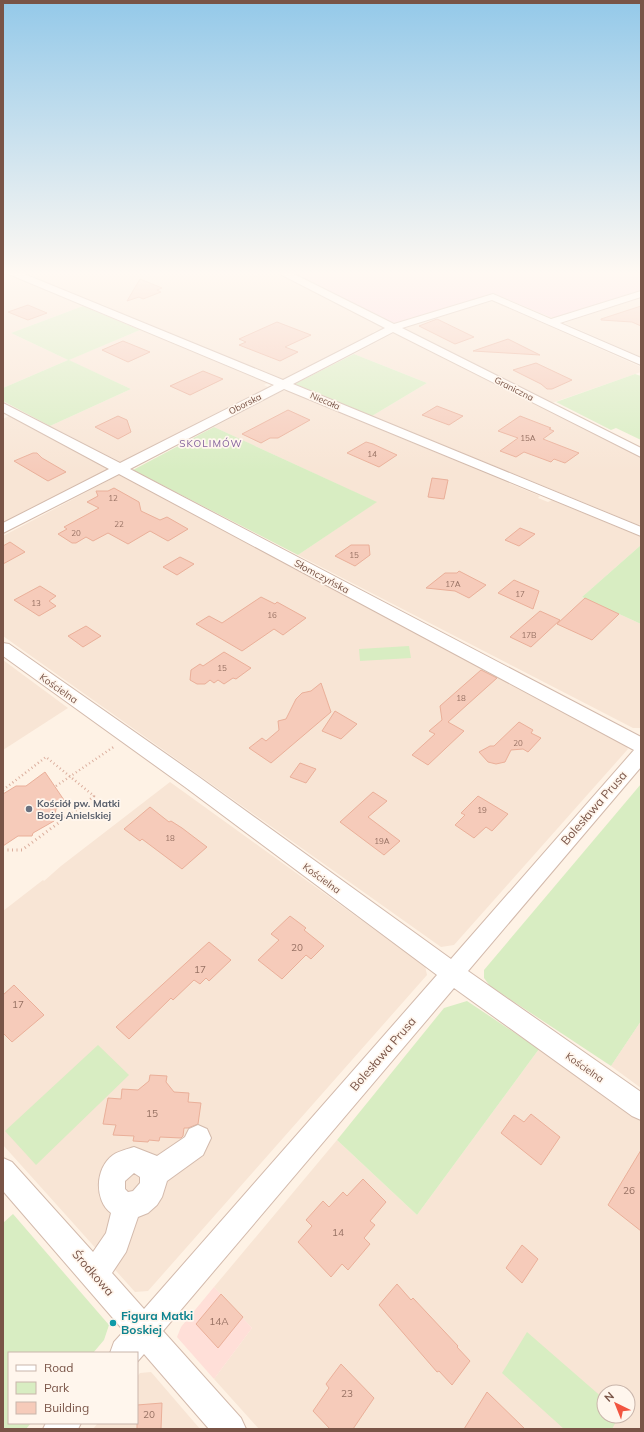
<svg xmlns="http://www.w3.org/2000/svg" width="644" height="1432" viewBox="0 0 644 1432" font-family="Mulish,sans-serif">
  <rect width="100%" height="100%" fill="#fef2e5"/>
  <g fill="#f8e5d5" fill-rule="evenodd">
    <path d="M17 271H140L157 277 174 271H273L384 327V329L375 331 372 333 373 334 285 379H281L109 308H110L102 304 100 305Z"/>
    <path d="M3 272 83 306 11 333 68 360 140 330 268 383 264 385 268 387 125 461H119L50 426 131 389 68 360 3 388Z"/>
    <path d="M641 298V357L564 323Z"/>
    <path d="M493 301 641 367V372L552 403 402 328Z"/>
    <path d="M396 332 641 458V523L639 525 372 416 427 383 354 354Z"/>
    <path d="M282 391H288L540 496 538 498 548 502 552 500 641 537V545L582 597 641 624V728H633L298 555 376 502 214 427Z"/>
    <path d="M9 416 106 468V471L3 523V419Z"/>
    <path d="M119 475 624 742 628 749 454 945 441 947 3 636V536Z"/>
    <path d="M3 660 68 708 3 750Z"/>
    <path d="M170 782 425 966 427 975 148 1291 135 1292 3 1145V911L43 880 44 881 61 866Z"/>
    <path d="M641 1021V1088L611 1066Z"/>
    <path d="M539 1049 641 1121V1429H259L214 1379 252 1328 214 1287 337 1140 417 1215ZM604 1392H628V1416H604Z"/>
    <path d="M151 1372 200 1429H93L98 1423H137V1377L140 1373Z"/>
  </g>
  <path fill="#ffdfd8" d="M214 1287 252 1328 214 1379 177 1337 181 1327Z"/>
  <path fill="#fdd7e0" d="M288 271H641V290L554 318 550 317 495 294 395 323 391 322Z"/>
  <g fill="#d8edc2">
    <path d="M83 306 140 330 69 360 131 389 50 426 3 401V388L68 360 11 333Z"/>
    <path d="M354 354 427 383 372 416 295 384Z"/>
    <path d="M635 374 641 376V440L616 428 611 430 556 402Z"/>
    <path d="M214 427 377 502 298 555 133 470Z"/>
    <path d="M641 545V624L582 597Z"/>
    <path d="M409 646 411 658 360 661 359 649Z"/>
    <path d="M641 784V1021L611 1066 490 986 484 978V970Z"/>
    <path d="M467 1001 539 1049 417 1215 337 1140 444 1008Z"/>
    <path d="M98 1045 129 1075 36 1165 5 1131Z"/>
    <path d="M13 1214 109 1325 104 1340 93 1353H9V1423H31L26 1429H3V1223Z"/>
    <path d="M527 1332 604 1399V1416H619L612 1429H564L502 1373Z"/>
  </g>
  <g fill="#f6cbba" stroke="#eaaf99">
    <path d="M140 279 162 288 157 290 161 292 143 299 139 297 127 301Z"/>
    <path d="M28 305 47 313 28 320 8 312Z"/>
    <path d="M641 306V326L632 322 601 320V319Z"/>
    <path d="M437 319 474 337 455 344 419 326Z"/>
    <path d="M277 322 311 335 285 347 298 352 280 361 239 345 246 342 239 339Z"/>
    <path d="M508 339 540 355 473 351Z"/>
    <path d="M123 341 150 352 128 362 102 350Z"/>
    <path d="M536 363 572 380 552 389H547L541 384 513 370Z"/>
    <path d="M203 371 223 379 190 395 170 386Z"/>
    <path d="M437 406 463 416 449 425 422 415Z"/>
    <path d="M288 410 310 420 278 438H270L261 443 242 434Z"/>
    <path d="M118 416 127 420 131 432 118 439 95 427Z"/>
    <path d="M520 416 551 428 549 429 554 431 543 439 579 453 565 463 554 459 551 462 524 452 516 457 500 451 518 438 498 431Z"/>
    <path d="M366 442 373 444 397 455 379 467 347 453Z"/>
    <path d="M33 453H37L42 458 66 472 48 481 14 461Z"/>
    <path d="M432 478 448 480 444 499 428 497Z"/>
    <path d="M114 488 139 502 141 511 160 520 167 517 188 529 168 541 150 531 128 544 108 533 93 541 86 537 76 543H72L58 534 67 529 64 527 99 508 87 502 98 496 96 491H108Z"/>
    <path d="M520 528 535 534 519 546 505 540Z"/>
    <path d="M10 542 25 552 3 564V546Z"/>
    <path d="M351 545H369L370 555 355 566 335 556Z"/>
    <path d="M180 557 194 564 177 575 163 567Z"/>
    <path d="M459 571 486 585 469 598 455 591 426 588 445 573H457Z"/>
    <path d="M514 580 539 591 533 609 498 593Z"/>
    <path d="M40 586 56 596 49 601 56 606 39 616 14 600Z"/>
    <path d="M261 597 275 604 277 602 306 618 283 635 274 629 242 651 196 624 209 616 222 623Z"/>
    <path d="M585 598 619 614 592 640 557 624Z"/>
    <path d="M540 611 560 620 531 647 510 637Z"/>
    <path d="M86 626 101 636 83 647 68 636Z"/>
    <path d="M224 652 251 668 236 679 233 678 224 684 218 680 214 683 210 680 205 684H197L190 680 191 670 200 664 203 666Z"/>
    <path d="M481 670 497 678 448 722 464 731 428 765 412 755 435 734 429 731 442 720 440 706Z"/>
    <path d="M321 683 331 712 271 763 249 748 262 738 266 741 279 730 278 721 286 719 296 699 302 693 311 691Z"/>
    <path d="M335 711 357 724 341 739 322 731Z"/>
    <path d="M519 722 533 730 531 733 541 738 528 752 523 749 511 750 505 762 496 764 488 762 479 752 490 746H494Z"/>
    <path d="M300 763 316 769 306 783 290 777Z"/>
    <path d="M45 772 66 803 56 809 54 821 33 833 32 836H18L3 846V794L16 786H26Z"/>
    <path d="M373 792 387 801 368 817 400 841 384 855 340 822Z"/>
    <path d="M478 796 508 814 492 831 486 827 474 838 455 825 465 815 461 813Z"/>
    <path d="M150 807 169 822 171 821 182 828 207 847 182 869 142 839 140 841 124 829Z"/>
    <path d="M290 916 306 928 304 930 324 946 311 959 306 955 282 979 258 960 279 940 271 934Z"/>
    <path d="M209 942 231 960 209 981 206 978 200 984 194 980 173 1000 171 998 129 1039 116 1027Z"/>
    <path d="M14 985 44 1015 12 1042 3 1033V995Z"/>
    <path d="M150 1075 167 1076 166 1082 174 1092 189 1093 188 1102 201 1103 198 1124 188 1128H184L183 1136 181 1138 160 1137 159 1141 149 1140 148 1142 133 1141 134 1136 113 1135 116 1125 103 1124 108 1098 121 1099 122 1089 138 1090 149 1081Z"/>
    <path d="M531 1114 560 1137 541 1165 501 1133 514 1115 524 1122Z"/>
    <path d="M641 1150V1231L608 1205Z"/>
    <path d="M363 1179 386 1202 370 1221 375 1225 364 1238 370 1244 348 1270 342 1264 331 1277 298 1242 312 1226 306 1220 323 1201 329 1207 343 1192 347 1196Z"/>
    <path d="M522 1245 538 1259 522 1283 506 1268Z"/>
    <path d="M397 1284 411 1300 413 1298 458 1346 457 1347 470 1361 452 1385 439 1371 437 1372 379 1305Z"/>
    <path d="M221 1294 243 1317 218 1348 196 1324Z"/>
    <path d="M341 1364 374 1398 353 1429H330L313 1411 329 1388 326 1384Z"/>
    <path d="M487 1392 525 1429H464Z"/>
    <path d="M162 1403 161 1429H137V1405Z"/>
  </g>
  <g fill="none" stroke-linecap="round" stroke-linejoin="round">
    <defs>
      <g id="minor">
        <path d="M4 271H17L283 380 385 328 278 273 276 271H288L394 324 493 294 551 319 641 291V297L560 323 641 358V365L492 300 402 328 641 448V457L393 332 293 384 641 527V536L284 389 130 469 641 737V767L468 971 641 1092V1120L632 1116 454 988 163 1331 241 1418 246 1429H209L144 1354 137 1362V1353H110L114 1342 124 1331 3 1191V1158L12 1162 93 1252 106 1233 111 1213C94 1200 95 1168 113 1155 119 1151 128 1149 134 1147L157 1156 185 1137 189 1129 198 1125 207 1129 211 1138 203 1155 167 1181 162 1197 157 1205 148 1213 138 1217 126 1252 112 1273 144 1309 437 975 185 787 3 656V643L9 644 199 777 451 959 634 750 119 474 3 533V523L109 469 3 412V403L120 463 274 385 6 273ZM134 1173 140 1177V1183L133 1191 128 1192 125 1189V1181Z"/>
        <path d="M46 1423H81L78 1429H43Z"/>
      </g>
    </defs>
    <use href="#minor" stroke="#d3baac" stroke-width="2"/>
    <g stroke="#dbae9d" stroke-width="2.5" stroke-dasharray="1 3" stroke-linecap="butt">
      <path d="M56 786 115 746"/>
      <path d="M3 790 46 757 94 796 87 802"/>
    </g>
    <path stroke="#dbae9d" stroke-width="3" stroke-dasharray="1 3.5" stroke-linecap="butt" d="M3 850H22L88 801"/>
    <use href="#minor" fill="#fff" fill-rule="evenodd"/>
  </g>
  <linearGradient id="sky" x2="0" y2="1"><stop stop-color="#94c9e9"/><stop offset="0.58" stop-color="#fff9f3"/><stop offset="1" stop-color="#fff9f3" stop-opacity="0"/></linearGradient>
  <rect width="644" height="471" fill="url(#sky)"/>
  <circle fill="#6b7280" stroke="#fff6ed" stroke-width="1.5" cx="29" cy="809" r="4"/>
  <circle fill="#0f9aa8" stroke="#fff6ed" stroke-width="1.5" cx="113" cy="1323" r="4"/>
  <g text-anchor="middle" stroke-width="3.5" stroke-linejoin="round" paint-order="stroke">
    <g font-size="8" fill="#987264">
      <text x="528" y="441">15A</text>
      <text x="372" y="457">14</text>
      <text x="113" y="501">12</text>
      <text x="119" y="527">22</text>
      <text x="76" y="536">20</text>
      <text x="354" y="558">15</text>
      <text x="453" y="587">17A</text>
      <text x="520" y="597">17</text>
      <text x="36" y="606">13</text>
      <text x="272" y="618">16</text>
      <text x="529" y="638">17B</text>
      <text x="222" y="671">15</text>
      <text x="461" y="701">18</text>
      <text x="518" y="746">20</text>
      <text x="482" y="813">19</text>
      <text x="170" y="841">18</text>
      <text x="382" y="844">19A</text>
    </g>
    <g font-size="9" fill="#795447" stroke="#fff6ed">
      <text transform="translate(514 389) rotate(27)" y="3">Graniczna</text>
      <text transform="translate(325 401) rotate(23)" y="3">Niecała</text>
      <text transform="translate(245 404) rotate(-27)" y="3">Oborska</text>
    </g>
    <g font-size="10" letter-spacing="1" fill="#83639d" stroke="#fff6ed">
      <text x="211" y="447">SKOLIMÓW</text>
    </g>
    <g font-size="10" fill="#795447" stroke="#fff6ed">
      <text transform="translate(322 576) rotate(28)" y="4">Słomczyńska</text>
      <text transform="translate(59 688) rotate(35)" y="4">Kościelna</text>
      <text transform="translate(322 878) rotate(36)" y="4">Kościelna</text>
      <text transform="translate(585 1067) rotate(35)" y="4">Kościelna</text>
    </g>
    <g font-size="10" font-weight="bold" fill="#5b616d" stroke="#fff6ed" text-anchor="start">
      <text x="37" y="807">Kościół pw. Matki<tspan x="37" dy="12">Bożej Anielskiej</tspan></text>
    </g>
    <g font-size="10" fill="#987264">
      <text x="297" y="951">20</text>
      <text x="200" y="973">17</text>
      <text x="18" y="1008">17</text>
      <text x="152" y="1117">15</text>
      <text x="629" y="1194">26</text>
      <text x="338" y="1236">14</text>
      <text x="219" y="1325">14A</text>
      <text x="347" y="1397">23</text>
      <text x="149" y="1418">20</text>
    </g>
    <g font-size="12" fill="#795447" stroke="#fff6ed">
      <text transform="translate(594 808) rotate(-49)" y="4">Bolesława Prusa</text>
      <text transform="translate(383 1054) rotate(-49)" y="4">Bolesława Prusa</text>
      <text transform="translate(93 1273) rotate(49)" y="4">Środkowa</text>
    </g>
    <g font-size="12" font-weight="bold" fill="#0d838f" stroke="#fff6ed" text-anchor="start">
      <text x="121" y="1320">Figura Matki<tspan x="121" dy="14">Boskiej</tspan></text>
    </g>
  </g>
  <rect width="644" height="1432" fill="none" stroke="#795447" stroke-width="8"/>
  <rect x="8" y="1352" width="130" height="72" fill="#fff6ed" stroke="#c9b5ab"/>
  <rect x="16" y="1365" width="20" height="6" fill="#ffffff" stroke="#c9b5ab"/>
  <text x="44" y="1372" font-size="12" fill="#795447">Road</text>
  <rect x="16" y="1382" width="20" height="12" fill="#d8edc2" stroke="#c9b5ab"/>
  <text x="44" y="1392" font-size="12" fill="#795447">Park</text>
  <rect x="16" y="1402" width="20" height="12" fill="#f6cbba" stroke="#c9b5ab"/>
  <text x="44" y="1412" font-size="12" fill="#795447">Building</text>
  <g transform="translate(616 1404) rotate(317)"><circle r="19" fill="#fff6ed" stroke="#c9b5ab"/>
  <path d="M0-3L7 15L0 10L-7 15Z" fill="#f25540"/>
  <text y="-6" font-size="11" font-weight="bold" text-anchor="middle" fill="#795447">N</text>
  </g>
</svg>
